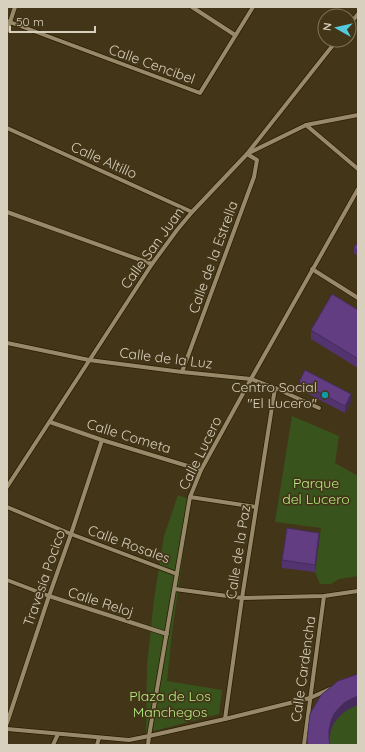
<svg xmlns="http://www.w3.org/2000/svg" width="365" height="752" viewBox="0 0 365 752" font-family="Quicksand,sans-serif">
  <rect width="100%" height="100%" fill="#433618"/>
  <g fill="#38531c">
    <path d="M292 416 339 436 335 463 358 476V576L339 579 331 584H320L315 572 321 528 275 522Z"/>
    <path d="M178 495 191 500 172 632 167 681 222 690 219 714 146 733 147 665 154 599 164 536Z"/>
    <path d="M358 683V745H304L307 712Z"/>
  </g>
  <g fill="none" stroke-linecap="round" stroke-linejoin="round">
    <defs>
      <g id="street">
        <path d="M192 7 235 35"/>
        <path d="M7 21 200 93 253 7"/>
        <path d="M349 25 358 14"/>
        <path d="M7 31 15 7"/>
        <path d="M306 125 358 169"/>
        <path d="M7 128 192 212"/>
        <path d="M249 153 306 125 358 115"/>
        <path d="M7 212 152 264"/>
        <path d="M312 269 358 298"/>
        <path d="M7 343 89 360 182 372 251 379 275 388 319 408"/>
        <path d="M182 372 254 177 257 160 247 154"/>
        <path d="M50 422 102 440 201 470"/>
        <path d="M7 487 152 264 177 230 192 212 247 154 337 40"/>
        <path d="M190 497 256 507"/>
        <path d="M7 507 71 534 177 574"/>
        <path d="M7 580 49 596 167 634"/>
        <path d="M175 589 242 598 324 596 358 591"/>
        <path d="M225 719 242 598 275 388"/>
        <path d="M7 723 49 596 71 534 102 440"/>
        <path d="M7 729 129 740 149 736 225 719 310 698 330 689"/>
        <path d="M53 745 58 734"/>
        <path d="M97 745 99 738"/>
        <path d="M148 745 149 736 190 497 201 470 251 379 358 189"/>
        <path d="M304 745 324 596"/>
      </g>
    </defs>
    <use href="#street" stroke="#291d00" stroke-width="5.5"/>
    <use href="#street" stroke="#978969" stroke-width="4"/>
  </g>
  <g fill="#543470">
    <path d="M358 242V256L354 253V248Z"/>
    <path d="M358 310V368L311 339V330Z"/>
    <path d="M299 382 351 401 345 413 299 389Z"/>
    <path d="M319 540 315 572 282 568V560Z"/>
  </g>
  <g fill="#452b5b">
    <path d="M351 394V401L345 413V406Z"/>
    <path d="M319 533V540L315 572V565Z"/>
    <path d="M358 696V705L351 708 344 712 339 717 334 723 331 730 329 739V730L331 721 334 714 339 708 344 703 351 699Z"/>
  </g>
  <g fill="#623d82" stroke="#452b5b">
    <path d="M358 242V251L354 248Z"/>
    <path d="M332 294 358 310V359L311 330Z"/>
    <path d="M305 370 351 394 345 406 299 382Z"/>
    <path d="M287 528 319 533 315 565 282 560Z"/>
    <path d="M358 674V696L351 699 344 703 339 708 334 714 331 721 329 730V738L330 745H308L307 740 310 714 321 695 338 681Z"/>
  </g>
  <circle fill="#0f9aa8" stroke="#433618" stroke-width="1.5" cx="325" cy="395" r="4"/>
  <g text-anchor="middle" stroke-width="3.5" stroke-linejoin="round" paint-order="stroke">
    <g font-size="14" fill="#d8d0bf" stroke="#433618">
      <text transform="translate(152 64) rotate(20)" y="5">Calle Cencibel</text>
      <text transform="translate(104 160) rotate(24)" y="5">Calle Altillo</text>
      <text transform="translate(152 248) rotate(-54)" y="5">Calle San Juan</text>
      <text transform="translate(213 257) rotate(-70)" y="5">Calle de la Estrella</text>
      <text transform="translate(166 358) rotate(7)" y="5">Calle de la Luz</text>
      <text transform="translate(129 436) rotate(17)" y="5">Calle Cometa</text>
      <text transform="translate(200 453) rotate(-64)" y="5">Calle Lucero</text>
      <text transform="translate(129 544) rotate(20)" y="5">Calle Rosales</text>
      <text transform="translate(238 552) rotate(-81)" y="5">Calle de la Paz</text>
      <text transform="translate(44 578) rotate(-71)" y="5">Travesía Pocico</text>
      <text transform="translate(101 602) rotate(18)" y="5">Calle Reloj</text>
      <text transform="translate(303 669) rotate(-82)" y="5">Calle Cardencha</text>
    </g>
    <g font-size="14" fill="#d8d0bf" stroke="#433618" text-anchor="end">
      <text x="317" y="392">Centro Social<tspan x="317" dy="16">"El Lucero"</tspan></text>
    </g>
    <g font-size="14" fill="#b6ec83" stroke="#433618">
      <text x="316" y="488">Parque<tspan x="316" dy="16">del Lucero</tspan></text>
      <text x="170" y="701">Plaza de Los<tspan x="170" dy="16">Manchegos</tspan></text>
    </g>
  </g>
  <rect width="365" height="752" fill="none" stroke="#d8d0bf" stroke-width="16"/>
  <g transform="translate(337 28) rotate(278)"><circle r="19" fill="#433618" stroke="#7f745b"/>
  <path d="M0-3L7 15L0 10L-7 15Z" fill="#53cadc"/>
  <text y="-6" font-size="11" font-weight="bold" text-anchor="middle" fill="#d8d0bf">N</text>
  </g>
  <path d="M10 26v6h85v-6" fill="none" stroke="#d8d0bf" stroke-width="2"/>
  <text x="16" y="26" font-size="12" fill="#d8d0bf" stroke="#433618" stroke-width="3" paint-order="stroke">50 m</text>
</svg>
